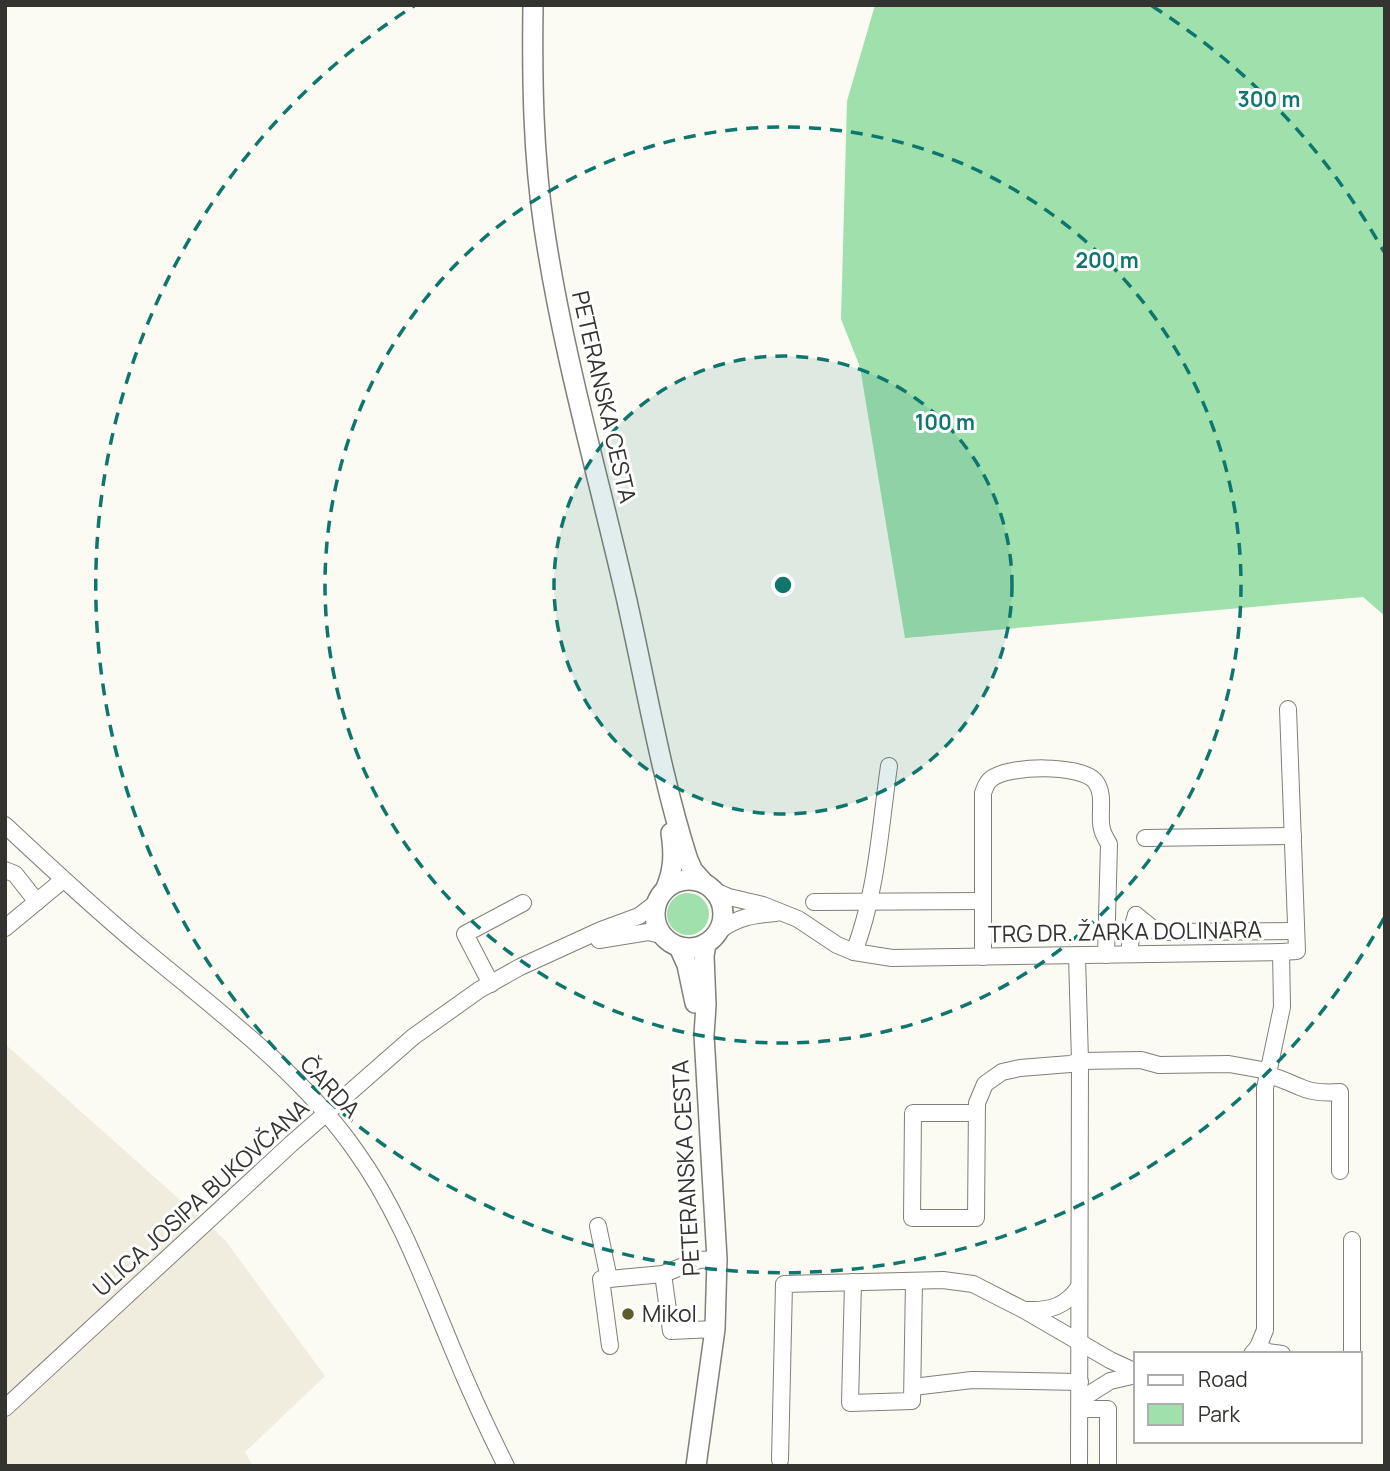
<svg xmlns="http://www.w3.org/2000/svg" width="1390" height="1471" viewBox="0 0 1390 1471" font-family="Manrope,sans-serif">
  <rect width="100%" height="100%" fill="#fbfaf3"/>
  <path fill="#f0eddf" d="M5 1044 225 1240 325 1376 245 1452 253 1466H5Z"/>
  <g fill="#a0e0ad">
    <path d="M875 5H1385V616L1363 597 905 638 860 367 841 319 847 101Z"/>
    <circle cx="688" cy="914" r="21"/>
  </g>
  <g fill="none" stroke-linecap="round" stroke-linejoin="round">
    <defs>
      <g id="minor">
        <path d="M5 825C52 869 98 912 148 953 219 1012 302 1074 355 1150 399 1211 424 1281 453 1350 469 1389 487 1428 506 1466"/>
        <path d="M1145 838 1293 836"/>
        <path d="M5 870 15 874 37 902"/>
        <path d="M715 891 729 897 763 905 798 919 837 945 854 952 892 958 1281 952 1282 1007 1265 1088V1330L1258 1347 1252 1354"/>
        <path d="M814 902 983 901"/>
        <path d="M1136 915 1157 932 1296 931"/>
        <path d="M5 928 63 880"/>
        <path d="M719 931C737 917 753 915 776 913"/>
        <path d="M599 940 648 932 661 935"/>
        <path d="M854 952C877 892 880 828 889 766"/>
        <path d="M1281 952 1297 951 1288 709"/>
        <path d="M1129 954 1132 928 1136 915"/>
        <path d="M1077 956 1080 1061 1079 1466"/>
        <path d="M983 957V793C985 788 986 783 991 779 1008 765 1080 764 1095 781 1106 795 1098 814 1102 829 1103 834 1106 839 1109 844L1106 955"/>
        <path d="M491 984 465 934 523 903"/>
        <path d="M1267 1075C1282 1078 1287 1082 1300 1087 1312 1093 1327 1093 1340 1092V1171"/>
        <path d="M976 1113H913L912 1218H976L977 1103 985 1084 1002 1072 1020 1068 1070 1064 1080 1061 1141 1060 1159 1065 1229 1064 1268 1071"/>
        <path d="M598 1226 609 1279 663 1274"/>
        <path d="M1352 1240V1354"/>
        <path d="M609 1279H601L610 1346"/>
        <path d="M853 1282 850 1403 912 1401 914 1281"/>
        <path d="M1028 1310C1050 1311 1066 1306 1079 1287"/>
        <path d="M715 1329 671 1331 663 1274 699 1260 717 1259"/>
        <path d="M1258 1347 1268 1352 1282 1354"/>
        <path d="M913 1387 972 1380 1080 1382"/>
        <path d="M1080 1400 1110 1381 1136 1375"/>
        <path d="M5 1408 291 1144 413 1037 479 990 520 967 601 930 639 916 656 903"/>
        <path d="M1080 1409H1108V1466"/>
        <path d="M780 1460 784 1284 943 1280 973 1284 1024 1310 1110 1360 1136 1372"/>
      </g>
      <g id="major">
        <path d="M533 5C532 79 533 154 544 227 562 349 596 468 624 588 645 678 660 773 688 860L693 871 703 882"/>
        <circle cx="689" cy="914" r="34"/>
        <path d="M666 888C674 869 674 853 671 833"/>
        <path d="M679 947 687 965 695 1003"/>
        <path d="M696 1466 715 1329 717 1259 704 1035 706 1005 704 956 706 944"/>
      </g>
    </defs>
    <use href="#minor" stroke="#807f79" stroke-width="18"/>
    <use href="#major" stroke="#807f79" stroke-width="22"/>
    <use href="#minor" stroke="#fff" stroke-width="16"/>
    <use href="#major" stroke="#fff" stroke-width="19"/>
  </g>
  <circle cx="783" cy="585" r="229" fill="#0f766e" fill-opacity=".12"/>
  <g fill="none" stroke="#0f766e" stroke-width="3.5" stroke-dasharray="12 9">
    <circle cx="783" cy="585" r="229"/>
    <circle cx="783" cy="585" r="458"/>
    <path d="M1384 918A687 687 0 1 1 414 6M1152 6A687 687 0 0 1 1384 252"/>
  </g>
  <circle fill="#5c5d2a" stroke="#fff" stroke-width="2.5" cx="628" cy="1314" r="7"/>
  <g text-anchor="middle" stroke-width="6" stroke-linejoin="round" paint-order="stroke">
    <g font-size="23" fill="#333330" stroke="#fff">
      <text transform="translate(604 397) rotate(77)" y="8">PETERANSKA CESTA</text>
      <text transform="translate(1125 932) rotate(-1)" y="8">TRG DR. ŽARKA DOLINARA</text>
      <text transform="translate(330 1087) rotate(47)" y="8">ČARDA</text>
      <text transform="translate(686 1168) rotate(-93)" y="8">PETERANSKA CESTA</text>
      <text transform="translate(201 1198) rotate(-42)" y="8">ULICA JOSIPA BUKOVČANA</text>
    </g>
    <g font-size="23" fill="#333330" stroke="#fff" text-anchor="start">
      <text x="642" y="1322">Mikol</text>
    </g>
  </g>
  <circle cx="783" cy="585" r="10" fill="#0f766e" stroke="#fff" stroke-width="3.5"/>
  <g font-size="21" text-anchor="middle" font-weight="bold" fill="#0f766e" stroke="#fff" stroke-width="6" stroke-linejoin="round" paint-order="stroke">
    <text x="1269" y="107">300 m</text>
    <text x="1107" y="268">200 m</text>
    <text x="945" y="430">100 m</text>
  </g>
  <rect width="1390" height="1471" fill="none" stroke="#333330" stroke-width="14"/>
  <rect x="1134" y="1352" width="228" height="91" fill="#ffffff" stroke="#adadac" stroke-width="2"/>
  <rect x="1148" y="1375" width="35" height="10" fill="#ffffff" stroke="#adadac" stroke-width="2"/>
  <text x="1198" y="1387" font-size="21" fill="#333330">Road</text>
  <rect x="1148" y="1404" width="35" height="21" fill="#a0e0ad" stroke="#adadac" stroke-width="2"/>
  <text x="1198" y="1422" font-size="21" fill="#333330">Park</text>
</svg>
